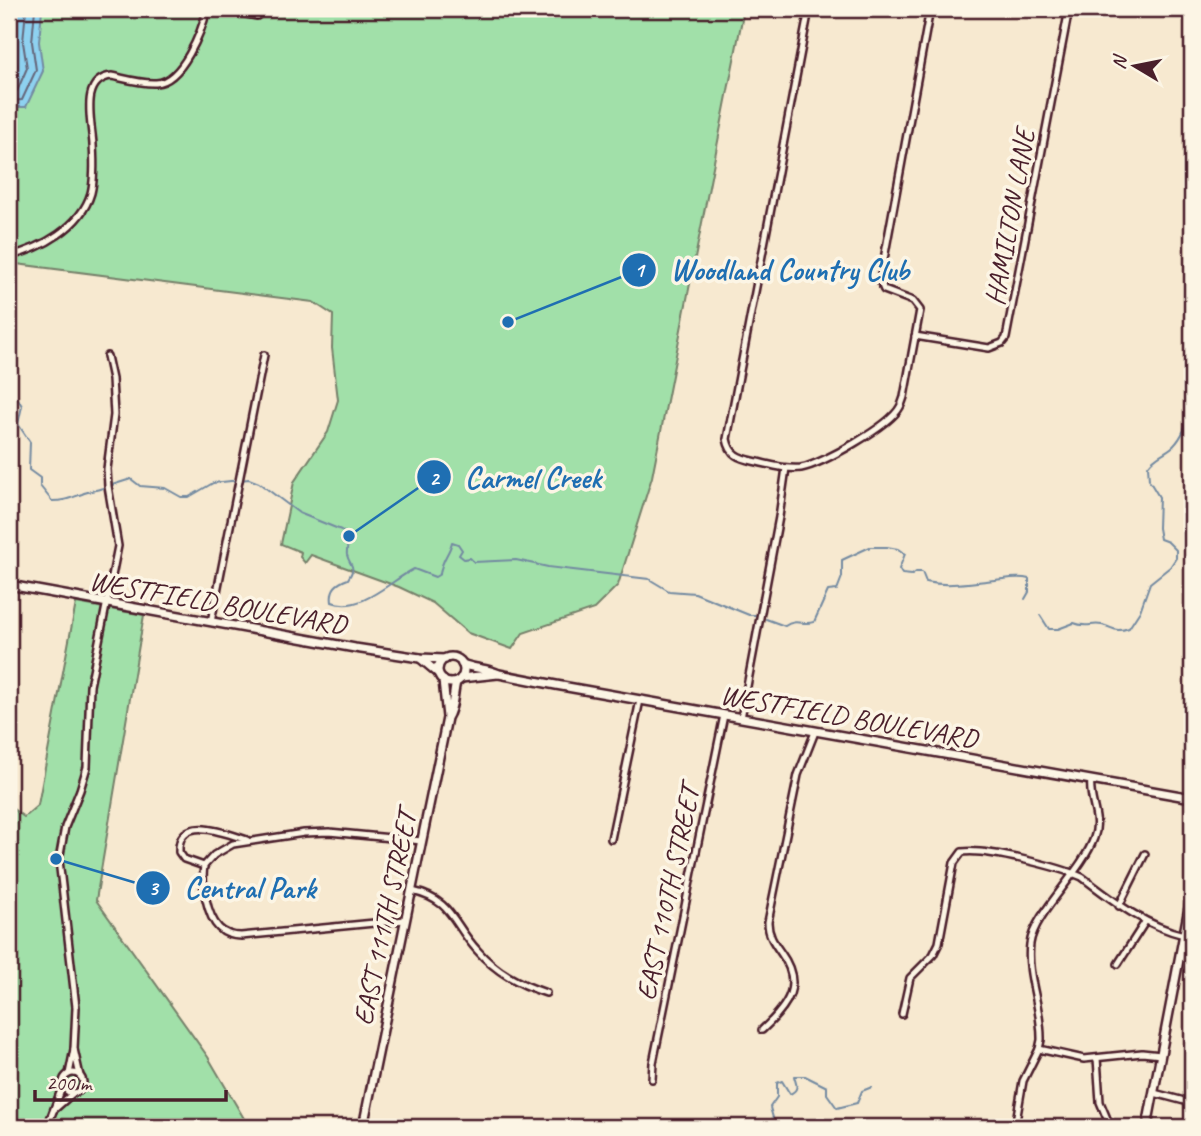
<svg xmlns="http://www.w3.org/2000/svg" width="1201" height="1136" viewBox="0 0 1201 1136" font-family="Caveat,sans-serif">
  <rect width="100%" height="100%" fill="#f7e9d0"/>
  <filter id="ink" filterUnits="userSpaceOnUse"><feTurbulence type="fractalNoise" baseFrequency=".0143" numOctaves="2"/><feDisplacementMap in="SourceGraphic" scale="14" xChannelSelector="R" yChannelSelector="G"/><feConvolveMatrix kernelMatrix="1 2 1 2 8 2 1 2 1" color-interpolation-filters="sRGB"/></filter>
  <g filter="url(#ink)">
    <g fill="#a1e0a9" stroke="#76806a" stroke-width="2">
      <path d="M9 9H744L652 477 618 585 594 609 523 633 512 649 468 633 433 603 399 587 311 555 305 563 300 557 301 552 281 544 294 482 328 432 338 400 332 348 333 315 313 302 9 263Z"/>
      <path d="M76 603 144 615 96 900 208 1057 249 1127H9V806L24 817 38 805Z"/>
    </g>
    <path fill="#8ed1f0" stroke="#738aa1" stroke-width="2" d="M9 9H42L39 42 43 71 26 107H9Z"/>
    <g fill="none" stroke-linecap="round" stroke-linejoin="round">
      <g stroke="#65667a" stroke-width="2">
        <path d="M9 82 17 66 13 41 16 9"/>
        <path d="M9 92 17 91 27 68 23 42 26 9"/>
        <path d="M9 101 22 100 36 70 32 42 35 9"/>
      </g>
      <g stroke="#738aa1" stroke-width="2">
        <path d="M9 394 18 399 22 406 18 424 30 442 29 470 40 478V486L52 501C65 501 70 498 82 494 89 491 98 490 106 487"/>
        <path d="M1184 429 1192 403"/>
        <path d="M1149 480 1148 466C1160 449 1172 456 1184 430"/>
        <path d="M112 485 131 479 140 486 165 488 181 497H189L213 483 249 479 259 483 299 513 341 530 349 536C349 541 346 550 347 555 350 567 357 565 348 579 337 583 330 588 332 602 361 613 390 581 414 569L435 577 440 574C442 558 449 555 452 542L458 544 462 550 459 555 464 559 470 558 474 562 516 560 548 567 649 579 669 591 695 593 749 615H755"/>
        <path d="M1040 615 1049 629H1058L1074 623C1085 628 1092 623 1102 625 1115 628 1114 633 1129 628L1140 611 1150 583 1170 567 1176 558V550L1168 542 1160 539 1158 528 1159 497 1150 482"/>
        <path d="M766 619 785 626C796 618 803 626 814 622L828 591 837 590 842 577V560L870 547H887L898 549 905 554 899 569 902 574 912 575 916 572H922L926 582C949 587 972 582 995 580 1006 579 1017 576 1029 579V592L1025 599"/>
        <path d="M769 1127C777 1121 771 1114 770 1107L777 1097V1083L782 1081 790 1094C801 1089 795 1082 794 1076H805L827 1087V1094L837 1108 857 1103 862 1091 872 1087"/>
      </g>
      <defs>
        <g id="street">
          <path d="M219 9 257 16"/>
          <path d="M809 9 727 439C730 455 739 458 753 461 768 464 785 470 801 468 822 464 890 426 900 407 902 404 903 400 904 397L920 310 913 301 884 290 880 281 930 9"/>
          <path d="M9 256C41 249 81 227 91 193 95 177 94 160 93 145 92 123 79 79 112 76 126 79 142 84 156 83 182 82 202 31 207 9"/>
          <path d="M915 336 989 348 1002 343 1006 338 1069 9"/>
          <path d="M211 622 264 355"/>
          <path d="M741 718 779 517 786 468"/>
          <path d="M611 839 640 700"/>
          <path d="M204 866C201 883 207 916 219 928 225 934 233 936 241 936L405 920"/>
          <path d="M204 866 214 855 233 844 304 833 329 832 422 841"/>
          <path d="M204 866 184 859 179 852C177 813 226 833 247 840"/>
          <path d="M412 891C453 900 452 923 477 950 496 972 519 984 546 993"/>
          <path d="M1119 906 1145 854"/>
          <path d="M1118 964 1145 922"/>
          <path d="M902 1014 910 978 933 955 939 943 954 863 962 852C986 848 1059 867 1082 877 1115 902 1143 925 1184 935"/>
          <path d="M762 1030C788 1006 804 985 781 953 774 943 768 935 768 922L798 775 815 732"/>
          <path d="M74 1049 80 1076"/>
          <path d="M1039 1049 1084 1059 1142 1053 1161 1055"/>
          <path d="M1097 1058 1100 1102 1108 1121"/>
          <circle cx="73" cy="1083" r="10"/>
          <path d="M69 1074 74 1049 76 1007 59 860 65 827 80 790 87 767 90 686 118 546 108 486 107 469 114 415 112 379 107 356"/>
          <path d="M652 1079 653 1063 724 715"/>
          <path d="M1154 1093 1192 1103"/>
          <path d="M55 1109 73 1093"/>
          <path d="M47 1127 63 1085"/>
          <path d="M1015 1127 1023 1081 1039 1049 1041 1040C1042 1008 1026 976 1030 944 1034 913 1082 872 1094 838 1102 817 1088 801 1091 780"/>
        </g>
        <g id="secondary">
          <path d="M9 585 355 648 420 658 445 659"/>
          <circle cx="451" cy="670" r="13"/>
          <path d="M420 658 438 673"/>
          <path d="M462 664C474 669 487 668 499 674L556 685 1192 798"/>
          <path d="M461 678 498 674"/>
          <path d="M443 680 447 717"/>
          <path d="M363 1127 447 718C454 708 453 693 456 682"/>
          <path d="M1147 1127 1192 892"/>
        </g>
      </defs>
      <use href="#street" stroke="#4a1f2b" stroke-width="10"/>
      <use href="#secondary" stroke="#4a1f2b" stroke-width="12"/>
      <use href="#street" stroke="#fcf5e5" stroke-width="5"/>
      <use href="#secondary" stroke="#fcf5e5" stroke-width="7"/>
    </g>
  </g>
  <g text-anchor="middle" stroke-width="7" stroke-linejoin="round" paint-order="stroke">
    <g font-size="28" fill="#4a1f2b" stroke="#fcf5e5">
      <text transform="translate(1009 217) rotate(-80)" y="10">HAMILTON LANE</text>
      <text transform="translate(218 602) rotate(10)" y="10">WESTFIELD BOULEVARD</text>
      <text transform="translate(849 716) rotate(10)" y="10">WESTFIELD BOULEVARD</text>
      <text transform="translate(667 893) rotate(-78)" y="10">EAST 110TH STREET</text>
      <text transform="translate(384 918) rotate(-78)" y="10">EAST 111TH STREET</text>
    </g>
  </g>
  <path fill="none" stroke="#1f6fb2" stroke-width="2.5" d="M508 322L639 270M349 536L434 477M56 859L153 888"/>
  <g fill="#1f6fb2" stroke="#fcf5e5" stroke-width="2.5">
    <circle cx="508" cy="322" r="7"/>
    <circle cx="349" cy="536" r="7"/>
    <circle cx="56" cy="859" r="7"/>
    <circle cx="639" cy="270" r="18"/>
    <circle cx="434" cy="477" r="18"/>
    <circle cx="153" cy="888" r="18"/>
  </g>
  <g font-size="21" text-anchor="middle" font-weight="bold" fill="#fff">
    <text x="639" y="277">1</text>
    <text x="434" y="485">2</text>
    <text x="153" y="895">3</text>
  </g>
  <g font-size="30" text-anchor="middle" font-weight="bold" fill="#1f6fb2" stroke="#fcf5e5" stroke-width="7" stroke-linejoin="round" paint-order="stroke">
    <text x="790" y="280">Woodland Country Club</text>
    <text x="533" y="488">Carmel Creek</text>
    <text x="250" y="898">Central Park</text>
  </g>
  <rect width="1201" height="1136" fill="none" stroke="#fcf5e5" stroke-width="35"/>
  <rect x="18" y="18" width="1166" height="1101" fill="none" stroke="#4a1f2b" stroke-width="2.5" filter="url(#ink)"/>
  <g transform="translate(1135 66) rotate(280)" stroke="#fcf5e5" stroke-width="5" paint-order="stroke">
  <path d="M0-5L12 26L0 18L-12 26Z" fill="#4a1f2b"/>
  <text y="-10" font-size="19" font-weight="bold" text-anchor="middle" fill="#4a1f2b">N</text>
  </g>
  <path d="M35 1090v10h191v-10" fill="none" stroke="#4a1f2b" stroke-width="3.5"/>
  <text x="46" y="1090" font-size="21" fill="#4a1f2b" stroke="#fcf5e5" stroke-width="5" paint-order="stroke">200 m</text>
</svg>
